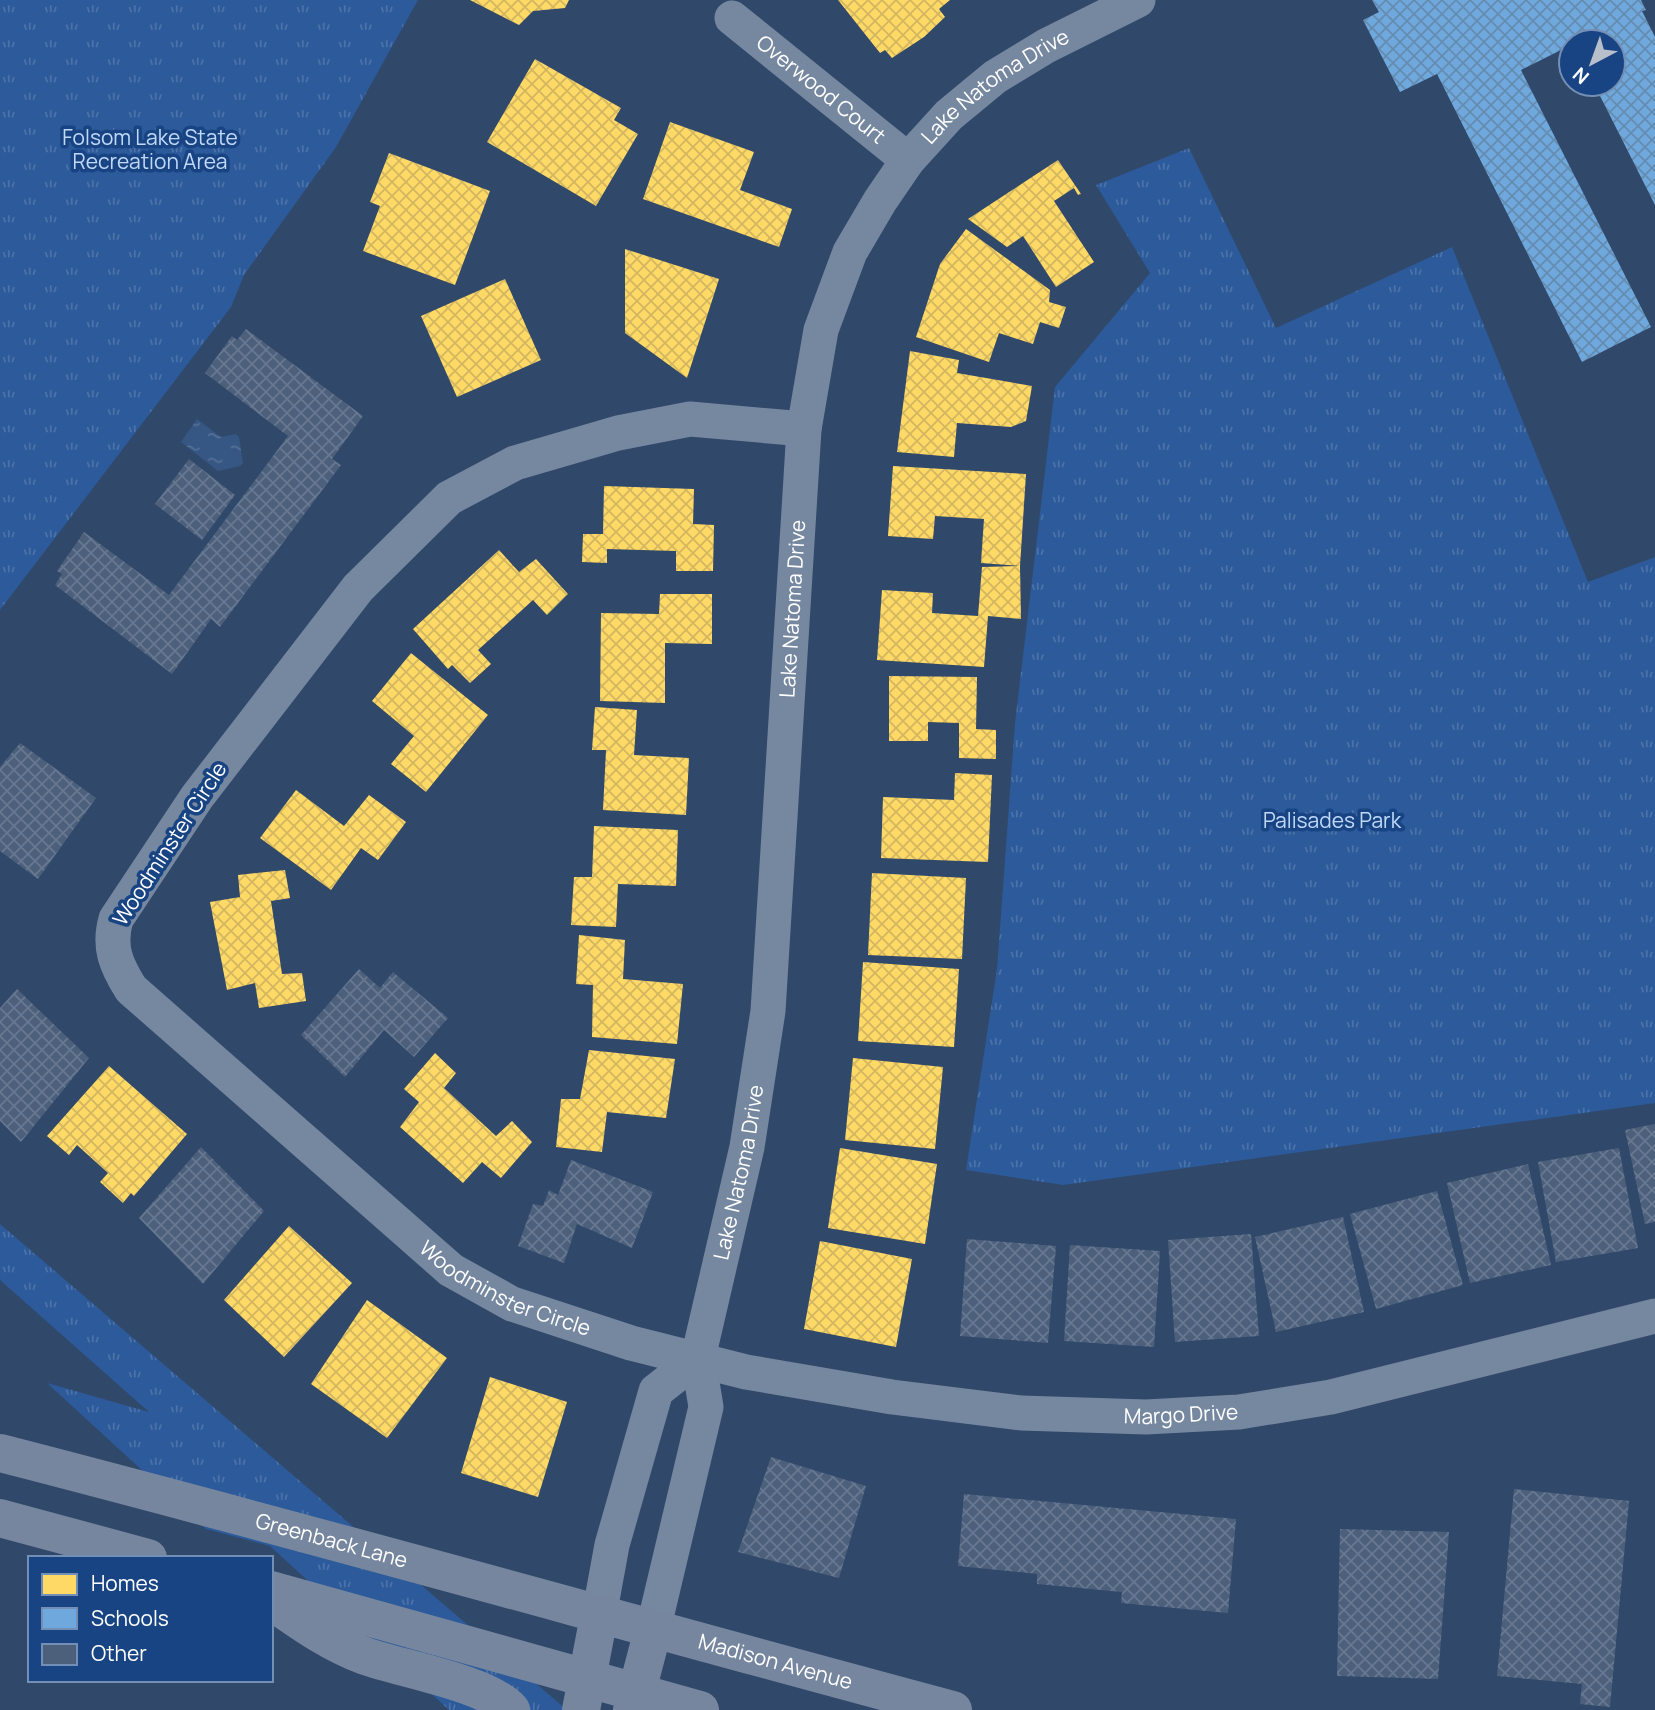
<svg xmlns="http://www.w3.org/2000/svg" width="1655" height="1710" viewBox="0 0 1655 1710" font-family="Manrope,sans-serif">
  <defs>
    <pattern id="park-tufts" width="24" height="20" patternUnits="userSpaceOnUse" patternTransform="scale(1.75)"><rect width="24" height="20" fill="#2c5a9a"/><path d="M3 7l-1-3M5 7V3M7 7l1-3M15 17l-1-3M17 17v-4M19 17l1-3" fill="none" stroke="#4c73a9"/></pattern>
    <pattern id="water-ripples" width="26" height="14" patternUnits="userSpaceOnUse" patternTransform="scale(1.75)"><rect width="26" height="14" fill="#365784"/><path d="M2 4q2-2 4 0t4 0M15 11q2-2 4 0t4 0" fill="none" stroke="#547096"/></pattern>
    <pattern id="homes-cross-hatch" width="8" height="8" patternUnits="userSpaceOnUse" patternTransform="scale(1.75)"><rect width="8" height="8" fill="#ffd966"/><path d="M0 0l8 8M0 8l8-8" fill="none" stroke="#d2b660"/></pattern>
    <pattern id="schools-cross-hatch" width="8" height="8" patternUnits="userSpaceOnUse" patternTransform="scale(1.75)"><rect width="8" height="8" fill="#6fa8dc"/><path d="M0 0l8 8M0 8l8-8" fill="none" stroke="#648cb1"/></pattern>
    <pattern id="building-cross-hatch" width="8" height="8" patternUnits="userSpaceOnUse" patternTransform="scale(1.75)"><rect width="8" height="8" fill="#4c607c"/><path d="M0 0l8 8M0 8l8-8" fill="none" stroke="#677890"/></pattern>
  </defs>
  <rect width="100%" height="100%" fill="#30486a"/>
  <g fill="url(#park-tufts)">
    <path d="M0 0H418L336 147 244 275 231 307 0 610Z"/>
    <path d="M1189 148 1276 328 1452 247 1588 582 1655 557V1103L1063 1185 966 1170 997 969 1015 723 1055 387 1150 273 1096 185Z"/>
    <path d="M0 1224 567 1710H449L270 1546 206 1529 47 1383 149 1412 0 1280Z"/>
  </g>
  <path fill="url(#water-ripples)" d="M197 419 221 437 236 434 239 437 243 463 240 466 218 471 181 442Z"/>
  <g fill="url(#homes-cross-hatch)">
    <path d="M470 0H569L565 8 533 11 519 25Z"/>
    <path d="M838 0H950L939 9 945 17 924 37 892 58 885 50 880 53Z"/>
    <path d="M535 59 621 108 614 120 638 134 596 206 487 142Z"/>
    <path d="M670 122 754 152 740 190 792 209 779 247 643 199Z"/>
    <path d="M389 153 490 191 455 285 363 251 380 206 370 202Z"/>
    <path d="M1058 160 1081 194 1078 195 1074 188 1054 201 1094 262 1056 287 1023 236 1007 247 968 219Z"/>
    <path d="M966 229 1050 290 1049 302 1066 307 1059 328 1040 322 1033 344 999 333 989 362 916 337 940 264Z"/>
    <path d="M625 249 719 279 687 378 625 333Z"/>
    <path d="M505 279 541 360 457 397 421 316Z"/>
    <path d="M910 351 959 360 957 373 1032 386 1026 421 1011 427 957 423 954 457 897 452Z"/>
    <path d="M893 466 1026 474 1020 566 981 563 984 519 935 516 933 539 888 536Z"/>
    <path d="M604 486 694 489 693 524 714 525 713 571H676V551L607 549V563L582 562 583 534H603Z"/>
    <path d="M499 550 519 572 536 559 568 594 547 615 533 600 478 650 491 664 470 683 452 665 448 669 413 629Z"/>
    <path d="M1020 566 1021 619 988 616 984 667 877 660 882 590 933 593 932 613 978 616 982 567Z"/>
    <path d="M660 594H712V644L665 643V703L600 701 601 613 659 614Z"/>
    <path d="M411 653 488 715 426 792 391 764 414 736 372 701Z"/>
    <path d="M889 676 977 677 976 729 996 730V759L959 758V723L928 722V741H889Z"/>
    <path d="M595 707 637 710 634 755 689 758 686 815 603 810 606 750H592Z"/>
    <path d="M955 773 992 775 988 862 881 858 883 797 954 800Z"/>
    <path d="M296 790 344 826 369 795 406 822 378 860 361 848 331 890 260 838Z"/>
    <path d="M594 826 678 830 676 886 618 884 616 927 571 925 574 877H592Z"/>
    <path d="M285 870 290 898 271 901 282 974 302 973 306 1001 259 1008 255 983 227 990 210 902 240 897 238 875Z"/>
    <path d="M872 873 966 878 962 959 868 955Z"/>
    <path d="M579 935 625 940 623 979 683 984 677 1044 592 1037 593 985 576 984Z"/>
    <path d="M863 962 959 969 954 1047 858 1041Z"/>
    <path d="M589 1050 675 1059 666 1118 607 1112 602 1152 556 1147 561 1099H580Z"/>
    <path d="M435 1053 456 1073 444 1088 496 1136 512 1121 532 1142 501 1178 482 1162 463 1183 400 1127 419 1102 404 1089Z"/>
    <path d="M853 1058 943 1067 935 1149 845 1140Z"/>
    <path d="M109 1066 187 1134 134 1196 131 1193 123 1203 100 1182 108 1173 77 1145 69 1155 47 1136Z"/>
    <path d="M840 1148 937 1164 925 1244 828 1228Z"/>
    <path d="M289 1226 352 1283 284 1357 224 1300Z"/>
    <path d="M820 1241 912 1259 896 1347 804 1329Z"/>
    <path d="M367 1300 447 1358 387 1438 311 1384Z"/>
    <path d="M490 1377 567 1402 538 1497 461 1473Z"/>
  </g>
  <path fill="url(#schools-cross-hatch)" d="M1372 0H1641L1646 10 1642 11 1655 37V205L1594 84H1613V42H1571V45L1521 70 1651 327 1582 362 1437 74 1400 92 1363 20 1379 12Z"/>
  <g fill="url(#building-cross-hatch)">
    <path d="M246 329 363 416 332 459 341 465 220 627 211 619 172 674 55 585 62 574 57 571 84 532 169 595 288 436 205 373 232 336 237 340Z"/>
    <path d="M189 459 235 495 202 540 155 504Z"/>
    <path d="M20 743 96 798 38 879 0 851V767Z"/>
    <path d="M359 969 380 988 393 972 448 1018 414 1057 384 1030 345 1077 301 1035Z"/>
    <path d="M17 989 89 1058 21 1142 0 1121V1008Z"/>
    <path d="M1655 1124V1222L1645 1224 1625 1130Z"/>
    <path d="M201 1147 264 1211 203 1284 139 1218Z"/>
    <path d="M1619 1148 1638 1248 1556 1262 1538 1162Z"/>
    <path d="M571 1160 653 1192 632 1248 577 1224 564 1263 518 1246 533 1204 543 1206 549 1190 558 1195Z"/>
    <path d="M1528 1164 1551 1265 1470 1283 1447 1183Z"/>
    <path d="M1437 1191 1463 1285 1376 1309 1350 1214Z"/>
    <path d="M1343 1217 1364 1312 1276 1332 1255 1237Z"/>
    <path d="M1251 1234 1259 1336 1175 1342 1168 1240Z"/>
    <path d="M967 1239 1056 1246 1048 1343 960 1336Z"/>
    <path d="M1070 1245 1160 1251 1154 1347 1064 1341Z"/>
    <path d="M771 1457 866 1486 839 1578 738 1552Z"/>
    <path d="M1514 1489 1629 1501 1610 1707 1580 1704 1582 1684 1497 1676Z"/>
    <path d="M964 1494 1236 1519 1228 1613 1121 1603 1122 1592 1037 1584V1574L958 1566Z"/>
    <path d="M1340 1529 1449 1532 1438 1679 1337 1676Z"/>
  </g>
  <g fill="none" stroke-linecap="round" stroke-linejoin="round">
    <g stroke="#7688a0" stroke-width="35">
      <path id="s1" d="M732 18 908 160"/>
      <path id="s2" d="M804 429 690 419 618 433 515 463 449 498 358 588 197 797 116 919C108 947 116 965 131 989L451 1270 512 1304 631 1343 746 1372 892 1397 1021 1413 1146 1417 1239 1412 1331 1397 1655 1316"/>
      <path d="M599 1616 612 1545 656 1391 698 1358"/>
      <path id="s3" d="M653 1630 706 1407 698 1358 747 1147 768 1011 804 429 821 330 850 252 880 201 908 160 949 115 995 77 1046 46 1138 0"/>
    </g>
    <g stroke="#76869e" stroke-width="38">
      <path id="s4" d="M0 1453C319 1535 635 1625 953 1710"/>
      <path d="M0 1518 148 1558"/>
      <path d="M271 1590 700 1710"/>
      <path d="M271 1601C301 1622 330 1643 365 1656 401 1669 487 1683 511 1710"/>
      <path d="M581 1710 599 1616"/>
      <path d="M632 1710 653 1630"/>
    </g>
  </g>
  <g text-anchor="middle" stroke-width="7" stroke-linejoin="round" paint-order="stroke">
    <g font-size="21" fill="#fff" stroke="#184483">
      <text dy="7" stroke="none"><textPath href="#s1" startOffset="114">Overwood Court</textPath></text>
      <text dy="7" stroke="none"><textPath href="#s3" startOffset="1624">Lake Natoma Drive</textPath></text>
      <text dy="7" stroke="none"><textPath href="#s3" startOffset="1036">Lake Natoma Drive</textPath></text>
      <text transform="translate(170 844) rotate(-57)" y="7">Woodminster Circle</text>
      <text dy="7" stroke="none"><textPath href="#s3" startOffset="469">Lake Natoma Drive</textPath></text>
      <text dy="7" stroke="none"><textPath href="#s2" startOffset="1465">Woodminster Circle</textPath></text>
      <text dy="7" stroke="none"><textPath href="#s2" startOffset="2160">Margo Drive</textPath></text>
      <text dy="7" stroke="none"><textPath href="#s4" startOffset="343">Greenback Lane</textPath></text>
      <text dy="7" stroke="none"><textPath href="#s4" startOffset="803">Madison Avenue</textPath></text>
    </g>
    <g font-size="21" fill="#c1d9f9" stroke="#184483">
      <text x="150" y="145">Folsom Lake State<tspan x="150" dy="24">Recreation Area</tspan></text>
      <text x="1332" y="828">Palisades Park</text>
    </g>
  </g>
  <rect x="28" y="1556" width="245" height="126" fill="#184483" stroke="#748fb5" stroke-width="2"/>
  <rect x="42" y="1574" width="35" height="21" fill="#ffd966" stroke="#748fb5" stroke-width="2"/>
  <text x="91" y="1591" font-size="21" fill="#ffffff">Homes</text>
  <rect x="42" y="1608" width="35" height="21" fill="#6fa8dc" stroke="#748fb5" stroke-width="2"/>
  <text x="91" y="1626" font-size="21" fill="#ffffff">Schools</text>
  <rect x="42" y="1644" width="35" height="21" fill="#4c607c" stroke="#748fb5" stroke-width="2"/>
  <text x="91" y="1661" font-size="21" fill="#ffffff">Other</text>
  <g transform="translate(1592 63) rotate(221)"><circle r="33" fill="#184483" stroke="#748fb5" stroke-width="2"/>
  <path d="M0-5L12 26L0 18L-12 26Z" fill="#b7bfcb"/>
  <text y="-10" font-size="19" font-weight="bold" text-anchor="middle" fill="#ffffff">N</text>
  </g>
</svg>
